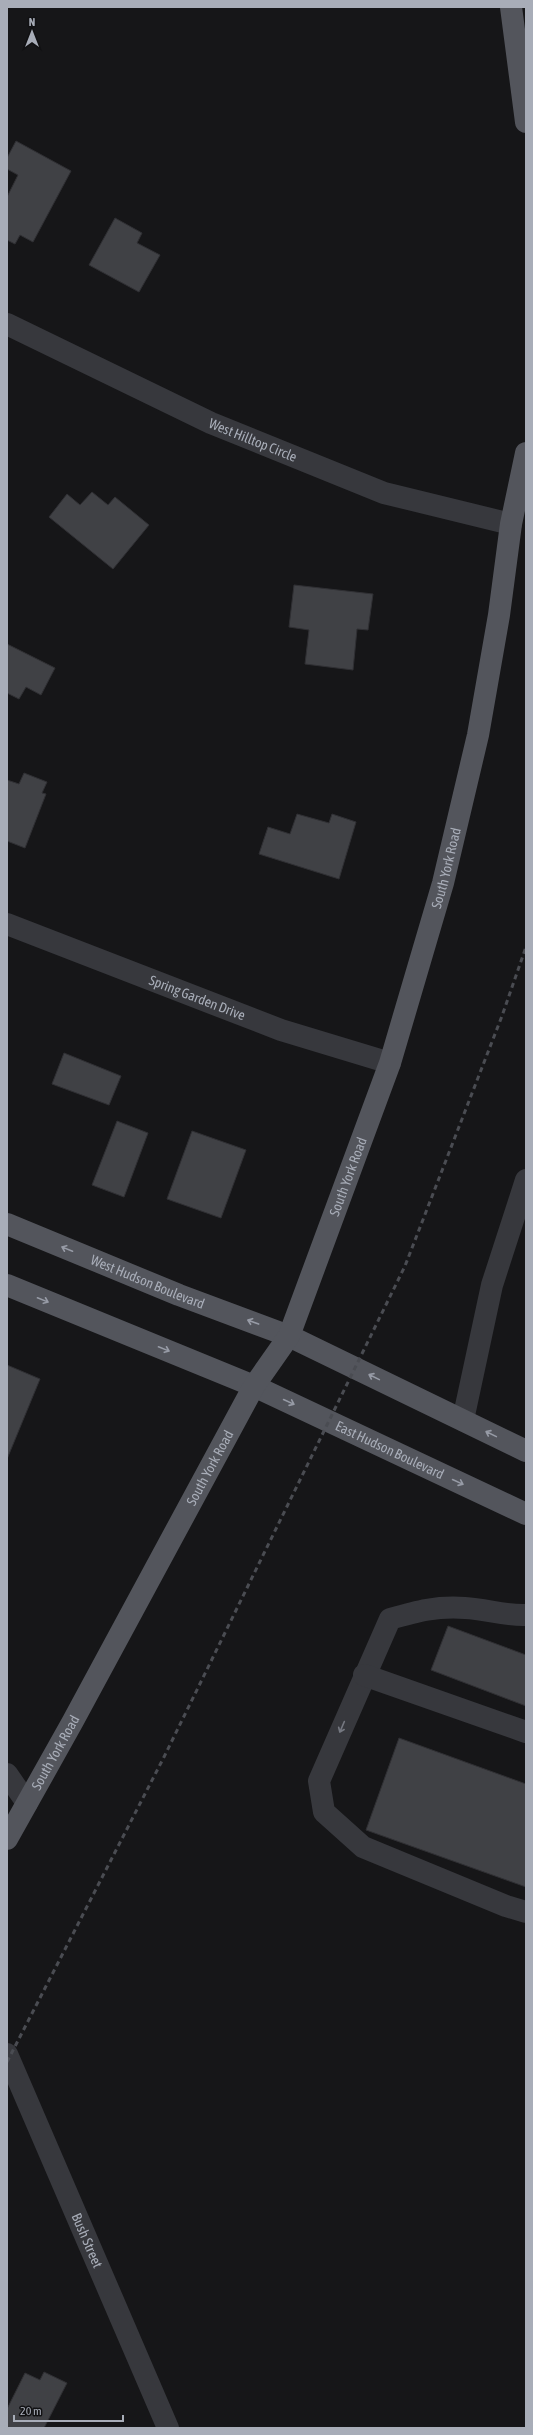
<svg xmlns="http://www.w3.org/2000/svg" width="533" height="2435" viewBox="0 0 533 2435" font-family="'Asap Condensed',sans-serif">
  <rect width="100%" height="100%" fill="#161618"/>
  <g fill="#404145" stroke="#303034">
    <path d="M16 141 71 171 33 242 20 235 15 244 7 240V197L18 175 7 169V158Z"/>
    <path d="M115 218 142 233 137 243 160 255 139 292 89 265Z"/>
    <path d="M92 492 108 505 115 497 149 525 113 569 49 517 67 494 80 505Z"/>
    <path d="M294 585 373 594 368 630 357 629 353 670 305 664 309 630 289 627Z"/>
    <path d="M7 644 55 668 41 695 26 687 19 699 7 693Z"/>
    <path d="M24 773 47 782 42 793 46 794 25 848 7 841V780L19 784Z"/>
    <path d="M297 814 329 823 332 814 356 822 339 879 259 854 268 827 290 834Z"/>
    <path d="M64 1053 121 1076 109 1105 52 1084Z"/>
    <path d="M117 1121 148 1133 124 1197 92 1185Z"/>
    <path d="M192 1131 246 1150 221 1218 167 1199Z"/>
    <path d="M7 1365 40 1379 7 1459Z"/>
    <path d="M448 1626 526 1655V1706L431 1670Z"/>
    <path d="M399 1738 526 1784V1887L366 1830Z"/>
    <path d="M44 2372 67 2383 44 2428H7V2409L25 2373 40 2380Z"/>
  </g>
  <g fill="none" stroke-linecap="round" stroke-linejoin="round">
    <g stroke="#37383d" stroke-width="22">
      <path id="s1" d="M7 324 211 423 384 493 511 524"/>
      <path id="s2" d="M7 924 281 1030 390 1063"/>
      <path d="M463 1420 492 1285 526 1180"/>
      <path d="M526 1615C505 1616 486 1609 465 1608 436 1606 418 1611 390 1619L319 1781 324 1812 363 1847 506 1906 526 1912"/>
      <path d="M364 1675 526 1732"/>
      <path d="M7 1774 27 1803"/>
      <path id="s3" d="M7 2054 168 2428"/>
    </g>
    <g stroke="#53555c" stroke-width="22">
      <path d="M511 7 526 122"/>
      <path id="s4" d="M7 1224 179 1295 289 1336 526 1451"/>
      <path id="s5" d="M7 1285 254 1386 526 1514"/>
      <path id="s6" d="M7 1839 73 1721 254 1386 289 1336 390 1063 443 883 478 735 499 615 511 524 526 453"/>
    </g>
    <path stroke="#4a4c52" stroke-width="3" stroke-dasharray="5 4" stroke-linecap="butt" d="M7 2062 164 1757 405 1266 502 1016 526 947"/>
  </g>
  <defs><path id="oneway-shaft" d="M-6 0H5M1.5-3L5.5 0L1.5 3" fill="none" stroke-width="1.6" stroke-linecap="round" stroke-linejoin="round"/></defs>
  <g stroke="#979ba6">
    <use href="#oneway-shaft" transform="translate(67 1249) rotate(-158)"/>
    <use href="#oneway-shaft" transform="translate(43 1300) rotate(22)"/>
    <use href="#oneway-shaft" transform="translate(253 1322) rotate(-160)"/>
    <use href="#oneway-shaft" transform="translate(164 1349) rotate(22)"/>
    <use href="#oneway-shaft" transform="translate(374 1377) rotate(-154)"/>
    <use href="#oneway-shaft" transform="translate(289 1402) rotate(25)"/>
    <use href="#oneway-shaft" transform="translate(491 1434) rotate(-154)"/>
    <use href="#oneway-shaft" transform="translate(458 1482) rotate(25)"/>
  </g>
  <use stroke="#757881" href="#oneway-shaft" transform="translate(342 1727) rotate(113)"/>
  <g text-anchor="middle" stroke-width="3.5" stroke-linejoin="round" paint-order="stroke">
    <g font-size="14" fill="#a8adb8" stroke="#111113">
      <text dy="5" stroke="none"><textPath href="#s1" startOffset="272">West Hilltop Circle</textPath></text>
      <text dy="5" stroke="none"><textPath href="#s6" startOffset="1071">South York Road</textPath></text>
      <text dy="5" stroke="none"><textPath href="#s2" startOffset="204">Spring Garden Drive</textPath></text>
      <text dy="5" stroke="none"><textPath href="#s6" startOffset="747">South York Road</textPath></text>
      <text dy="5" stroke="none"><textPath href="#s4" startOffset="152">West Hudson Boulevard</textPath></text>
      <text dy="5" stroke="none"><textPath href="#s5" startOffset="417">East Hudson Boulevard</textPath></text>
      <text dy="5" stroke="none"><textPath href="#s6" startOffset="423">South York Road</textPath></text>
      <text dy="5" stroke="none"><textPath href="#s6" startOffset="99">South York Road</textPath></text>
      <text dy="5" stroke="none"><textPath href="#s3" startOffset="203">Bush Street</textPath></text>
    </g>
  </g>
  <rect width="533" height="2435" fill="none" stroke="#a8adb8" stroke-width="16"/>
  <g transform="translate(32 32)" stroke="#111113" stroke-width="3" paint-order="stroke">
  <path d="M0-3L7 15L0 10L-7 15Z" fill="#a8adb8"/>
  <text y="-6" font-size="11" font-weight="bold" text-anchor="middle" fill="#a8adb8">N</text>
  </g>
  <path d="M14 2415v6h109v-6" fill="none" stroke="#a8adb8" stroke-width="2"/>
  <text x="20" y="2415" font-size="12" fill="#a8adb8" stroke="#111113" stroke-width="3" paint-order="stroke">20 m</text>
</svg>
